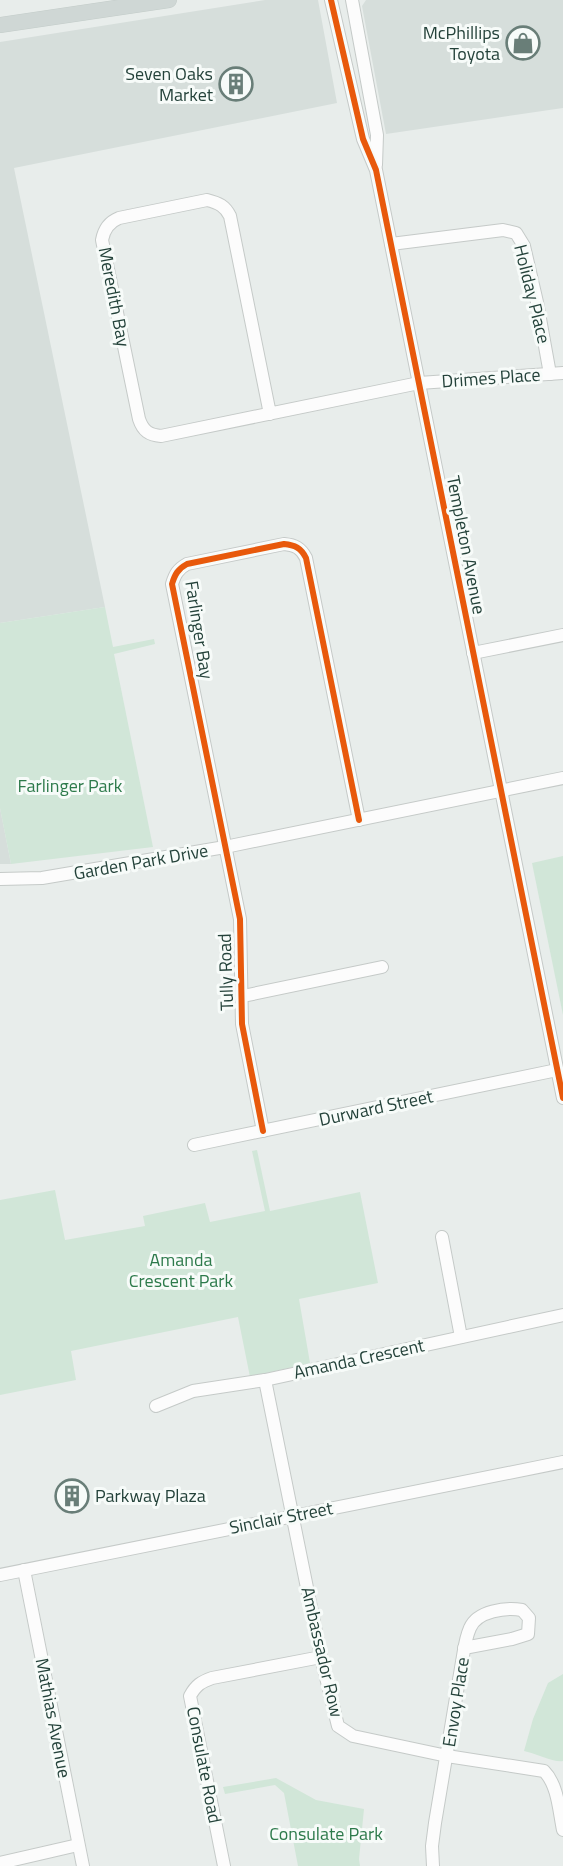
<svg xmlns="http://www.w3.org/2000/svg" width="563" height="1866" viewBox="0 0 563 1866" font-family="'Titillium Web',sans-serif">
  <rect width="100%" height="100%" fill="#e8edeb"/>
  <g fill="#d6dedb">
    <path d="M265 0H318L337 103 14 168 105 607 0 623V42Z"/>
    <path d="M366 0H563V108L386 134 362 6Z"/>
    <path d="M0 808 11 864H0Z"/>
  </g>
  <g fill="#d1e6d8">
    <path d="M105 607 113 647 154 639 155 644 114 654 153 847 11 864 0 808V623Z"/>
    <path d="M563 856V1015L532 863Z"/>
    <path d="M257 1150 270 1211 360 1192 378 1283 299 1299 310 1363 250 1377 238 1317 71 1351 76 1380 0 1395V1200L55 1190 65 1240 145 1226 143 1216 205 1203 210 1222 265 1211 252 1151Z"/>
    <path d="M563 1674V1761C555 1763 534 1753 524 1751L533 1719 548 1683Z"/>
    <path d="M276 1778 316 1800 364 1809 359 1859 360 1866H298L284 1793 275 1785 225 1794 223 1787Z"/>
  </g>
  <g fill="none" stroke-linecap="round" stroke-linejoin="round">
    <defs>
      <g id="minor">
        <path d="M331 0 363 139 376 170 563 1098"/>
        <path d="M352 0 377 135 376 165"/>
        <path d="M391 244 503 230 516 233 524 246 537 302 550 374"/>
        <path d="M270 414 230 216C225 206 219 203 207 200L119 218C109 222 104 229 102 240L139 419C143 431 149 435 161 436L419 383 563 373"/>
        <path d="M473 653 563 635"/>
        <path d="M0 879 42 878 225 847 563 778"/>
        <path d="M243 996 382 967"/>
        <path d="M263 1131 242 1024 240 919 172 584C175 574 178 569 187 564L284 544C295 545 301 548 306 558L359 820"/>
        <path d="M194 1145 557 1070"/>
        <path d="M442 1237 461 1337"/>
        <path d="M265 1380 321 1657 338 1726 353 1736 447 1756 544 1771C558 1785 559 1811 563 1830"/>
        <path d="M156 1406 193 1391 265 1380 563 1315"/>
        <path d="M24 1570 83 1866"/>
        <path d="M0 1575 563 1462"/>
        <path d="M0 1863 78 1845"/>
        <path d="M224 1866 190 1696C196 1685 201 1682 212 1678L321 1657"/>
        <path d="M433 1866 432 1846 435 1823 462 1662C464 1651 465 1639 470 1628 477 1611 506 1607 522 1610L529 1618 528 1634 512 1639 464 1648"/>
      </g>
      <path id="major" d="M0 25 169 0"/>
    </defs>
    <use href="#minor" stroke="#c5cac8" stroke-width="14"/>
    <use href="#major" stroke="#c3ccc9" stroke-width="16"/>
    <use href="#minor" stroke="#fcfcfc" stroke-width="12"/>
    <use href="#major" stroke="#cfd7d5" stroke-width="15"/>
    <defs>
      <g id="cycleway">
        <path d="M331 0 363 139 376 170 563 1098"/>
        <path d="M263 1131 242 1024 240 919 172 584C175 574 178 569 187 564L284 544C295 545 301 548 306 558L359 820"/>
      </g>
    </defs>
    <use href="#cycleway" stroke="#f7fbf9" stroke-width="10"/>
    <use href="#cycleway" stroke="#e8590c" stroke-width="6"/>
  </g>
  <defs>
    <symbol id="shop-ring" viewBox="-11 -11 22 22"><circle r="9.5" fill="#f7fbf9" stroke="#697e78" stroke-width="1.5"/><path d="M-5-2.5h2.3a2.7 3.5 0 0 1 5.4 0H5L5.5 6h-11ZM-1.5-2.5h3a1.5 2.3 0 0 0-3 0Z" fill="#697e78"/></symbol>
    <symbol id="building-ring" viewBox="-11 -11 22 22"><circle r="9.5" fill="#f7fbf9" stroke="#697e78" stroke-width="1.5"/><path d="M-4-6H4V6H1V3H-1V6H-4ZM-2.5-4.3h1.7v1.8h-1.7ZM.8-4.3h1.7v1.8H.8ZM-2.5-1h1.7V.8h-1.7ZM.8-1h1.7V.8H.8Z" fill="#697e78"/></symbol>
  </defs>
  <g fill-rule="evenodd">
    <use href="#shop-ring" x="504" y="24" width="38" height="38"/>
    <use href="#building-ring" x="217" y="65" width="38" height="38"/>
    <use href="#building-ring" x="53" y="1477" width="38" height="38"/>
  </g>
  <g text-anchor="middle" stroke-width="6" stroke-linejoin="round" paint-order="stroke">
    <g font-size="18" fill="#24423a" stroke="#f7fbf9" text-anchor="end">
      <text x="500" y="39">McPhillips<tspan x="500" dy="21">Toyota</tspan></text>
      <text x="213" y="80">Seven Oaks<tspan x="213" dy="21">Market</tspan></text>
      <text x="95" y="1502" text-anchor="start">Parkway Plaza</text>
    </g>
    <g font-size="18" fill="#24423a" stroke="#f7fbf9">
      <text transform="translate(532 294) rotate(76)" y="6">Holiday Place</text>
      <text transform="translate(114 297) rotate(79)" y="6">Meredith Bay</text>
      <text transform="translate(491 378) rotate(-4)" y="6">Drimes Place</text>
      <text transform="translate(466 545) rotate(79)" y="6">Templeton Avenue</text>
      <text transform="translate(199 630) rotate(81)" y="6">Farlinger Bay</text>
      <text transform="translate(141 862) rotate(-10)" y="6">Garden Park Drive</text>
      <text transform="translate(226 972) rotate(-92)" y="6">Tully Road</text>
      <text transform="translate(376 1108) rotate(-12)" y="6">Durward Street</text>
      <text transform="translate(359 1359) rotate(-12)" y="6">Amanda Crescent</text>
      <text transform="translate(281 1518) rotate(-11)" y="6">Sinclair Street</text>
      <text transform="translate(322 1652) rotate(77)" y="6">Ambassador Row</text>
      <text transform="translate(456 1702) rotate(-81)" y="6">Envoy Place</text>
      <text transform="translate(53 1718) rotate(79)" y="6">Mathias Avenue</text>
      <text transform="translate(204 1765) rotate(79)" y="6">Consulate Road</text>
    </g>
    <g font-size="18" fill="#2d7a4b" stroke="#f7fbf9">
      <text x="70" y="792">Farlinger Park</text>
      <text x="181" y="1266">Amanda<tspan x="181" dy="21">Crescent Park</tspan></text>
      <text x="326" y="1840">Consulate Park</text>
    </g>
  </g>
</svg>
